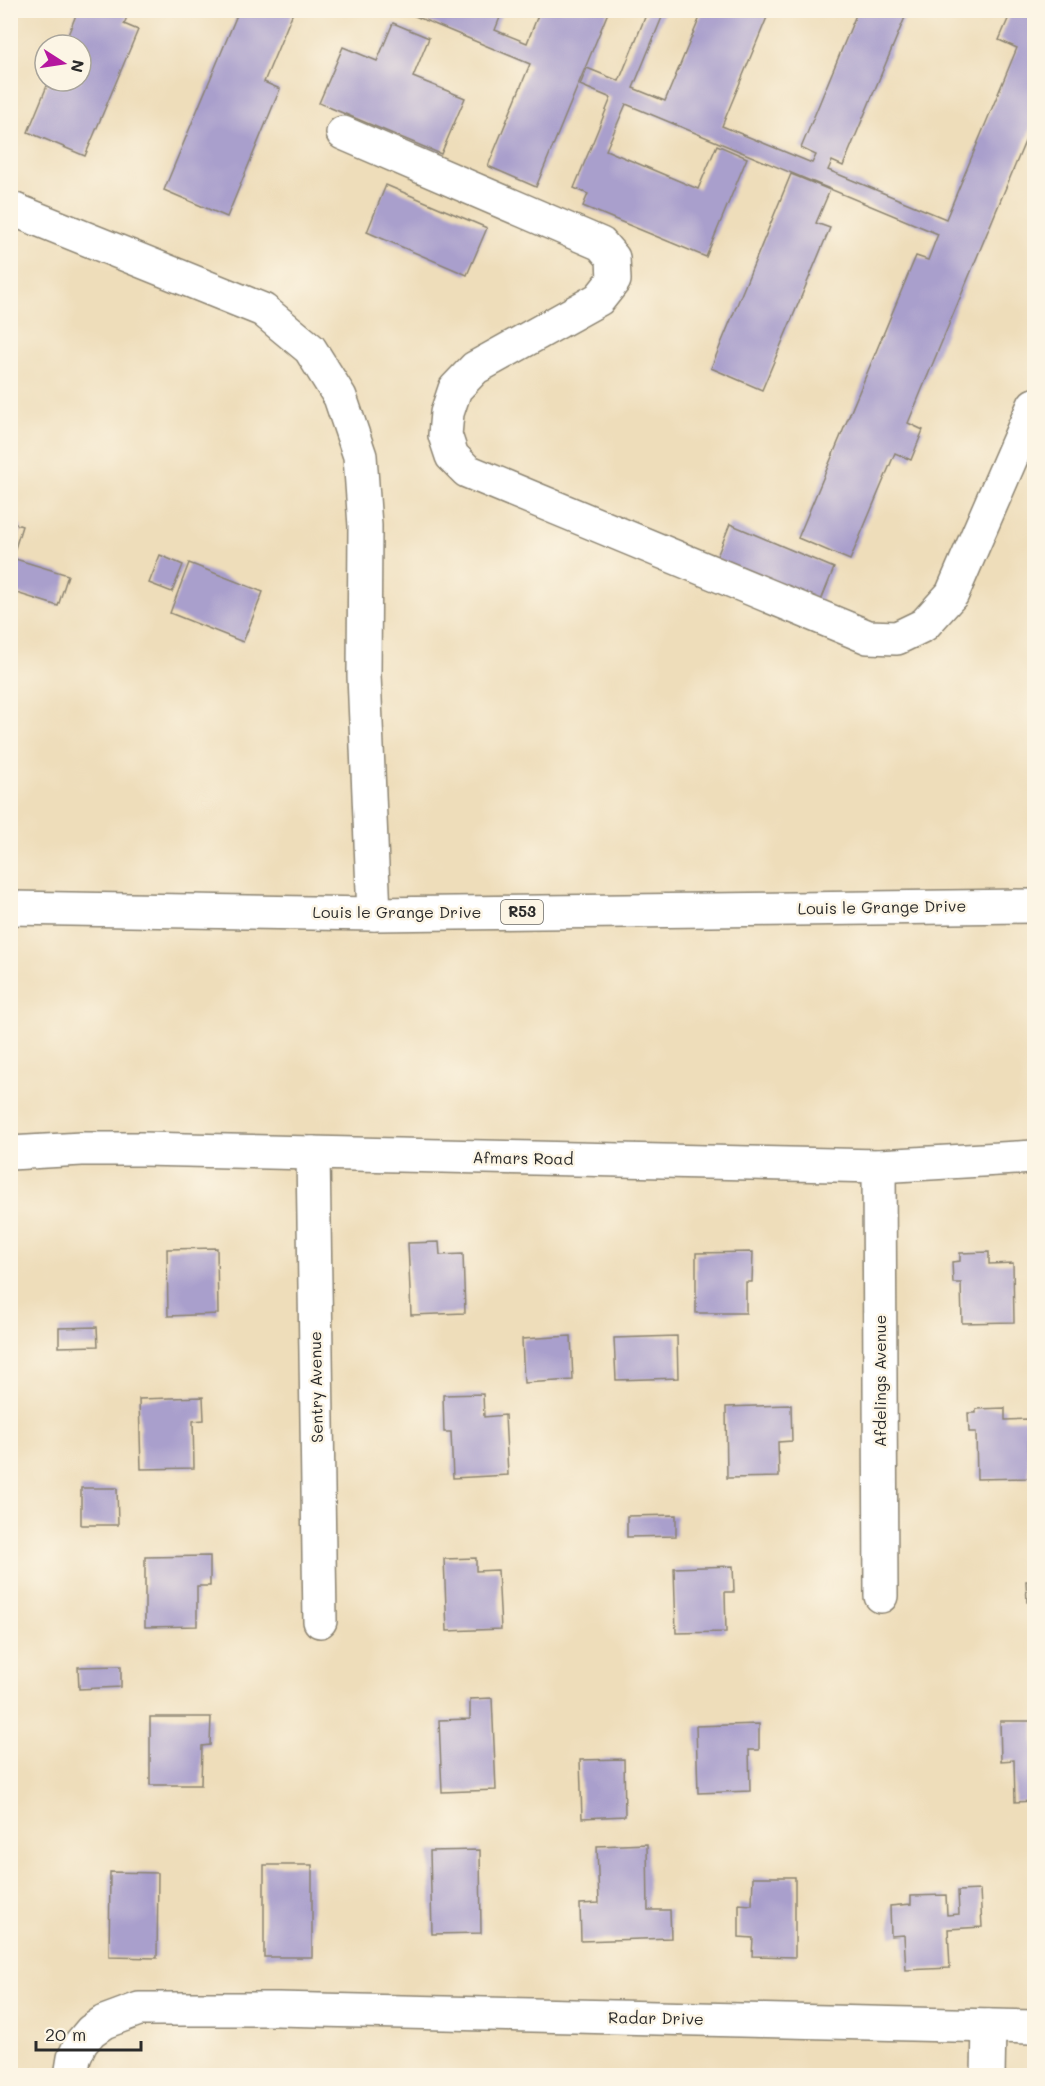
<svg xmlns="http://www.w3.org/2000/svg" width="1045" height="2086" viewBox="0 0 1045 2086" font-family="Mali,sans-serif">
  <rect width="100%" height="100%" fill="#fcf5e5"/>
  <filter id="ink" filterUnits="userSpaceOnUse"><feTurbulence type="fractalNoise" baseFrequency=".0167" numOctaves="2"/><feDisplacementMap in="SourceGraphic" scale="12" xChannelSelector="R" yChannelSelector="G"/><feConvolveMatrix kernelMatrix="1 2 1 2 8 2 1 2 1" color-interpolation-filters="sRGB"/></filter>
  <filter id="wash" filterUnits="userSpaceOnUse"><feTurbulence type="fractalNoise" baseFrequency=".008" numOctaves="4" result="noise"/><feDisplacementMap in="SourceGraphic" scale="24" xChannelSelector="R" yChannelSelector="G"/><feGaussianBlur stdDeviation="1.35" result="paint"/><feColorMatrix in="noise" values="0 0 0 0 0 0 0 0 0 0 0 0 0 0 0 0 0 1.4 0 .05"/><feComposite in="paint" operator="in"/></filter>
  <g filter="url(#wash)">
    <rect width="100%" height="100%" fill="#eeddba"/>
    <g id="blocks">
      <g fill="#a99fcc">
        <path d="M78 10H130L124 24 138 30 85 156 28 132 49 81H81V45H64Z"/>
        <path d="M239 10H294L264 82 280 89 227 217 164 190Z"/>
        <path d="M503 10 495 30 527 43 540 10H609L536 187 488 166 530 64 403 11Z"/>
        <path d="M648 10H665L633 88 665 101 703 10H770L722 126 812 163 816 155 801 148 858 10H908L843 166 832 161 828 170 946 219 1017 48 999 40 1012 10H1034V120L908 423 923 430 911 460 895 453 850 560 798 538 916 256 928 260 938 234 626 104 606 150 698 189 717 145 747 158 706 257 583 206 588 194 574 188 611 98 580 85 587 68 619 81Z"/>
        <path d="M393 23 429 38 413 77 465 98 441 154 319 103 343 47 377 61Z"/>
        <path d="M791 174 830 190 816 223 830 228 762 390 711 368Z"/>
        <path d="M386 185 487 228 467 275 367 232Z"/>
        <path d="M10 522 22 526 12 558 68 575 58 606 10 591Z"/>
        <path d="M730 524 834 568 820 603 716 559Z"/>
        <path d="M160 555 183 565 172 592 149 583Z"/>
        <path d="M189 563 263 592 243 642 170 613Z"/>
        <path d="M439 1242 440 1255 463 1254 465 1313 411 1315 408 1243Z"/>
        <path d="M217 1248 218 1314 168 1316 167 1249Z"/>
        <path d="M753 1252 752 1282H746V1313H696V1253Z"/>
        <path d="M989 1252V1264L1013 1263 1014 1322 962 1323 961 1283H953L952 1262 960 1261V1253Z"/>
        <path d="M97 1327 98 1346 59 1347V1328Z"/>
        <path d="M571 1336 573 1380 524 1383 522 1339Z"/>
        <path d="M677 1336 678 1378 616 1380 614 1338Z"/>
        <path d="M483 1394 484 1417 505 1415 508 1475 453 1478 451 1432H444L443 1395Z"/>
        <path d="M203 1397 204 1420 193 1421 194 1468 141 1469 139 1399Z"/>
        <path d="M791 1405 792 1441 778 1442 779 1477 727 1478 726 1407Z"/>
        <path d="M1005 1408V1420L1028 1419 1029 1478 977 1479 976 1432H969L968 1413H976V1409Z"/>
        <path d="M81 1488H117L118 1525H81Z"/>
        <path d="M676 1515V1536L627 1537V1516Z"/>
        <path d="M210 1556V1586H197V1626L145 1627V1557Z"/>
        <path d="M476 1558V1571L498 1570 501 1629 447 1631 444 1559Z"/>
        <path d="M733 1566 734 1592H725L726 1632 676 1633 674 1568Z"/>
        <path d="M1026 1581H1034V1602H1027Z"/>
        <path d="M121 1666V1687L79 1689 78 1667Z"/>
        <path d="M492 1698 496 1790 442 1792 439 1720 470 1719V1699Z"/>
        <path d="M150 1717H211L210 1745 202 1746 201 1785H150Z"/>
        <path d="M1000 1721H1034V1801L1015 1802 1014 1760 1001 1761Z"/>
        <path d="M759 1724V1750H749L750 1791 698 1793 696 1726Z"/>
        <path d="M624 1759 625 1816 582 1818 580 1760Z"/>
        <path d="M647 1844 648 1910H670L671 1938 581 1941 580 1904 599 1903 597 1846Z"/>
        <path d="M480 1850 481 1933 432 1934 430 1851Z"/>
        <rect x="264" y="1865" width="48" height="92"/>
        <path d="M110 1872 158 1873 157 1958 109 1957Z"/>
        <path d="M753 1877H795V1957L752 1956 753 1938 739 1937V1904L752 1905Z"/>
        <path d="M980 1890 982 1927 948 1929 950 1968 906 1970 904 1935 891 1936 890 1906 911 1904V1896L946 1895 947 1915 959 1914 958 1891Z"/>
      </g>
    </g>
  </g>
  <g filter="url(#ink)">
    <use href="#blocks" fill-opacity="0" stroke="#8c8472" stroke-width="1.5"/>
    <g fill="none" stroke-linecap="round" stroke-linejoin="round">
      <defs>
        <g id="street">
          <path d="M343 133 601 244 613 258 614 280 599 299 475 368 455 389 447 413 445 435 452 456 467 471 868 637 897 638 924 625 952 594 1034 405"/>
          <path d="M10 208 263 310 310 349 340 397 360 456 365 526 364 675 374 914"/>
          <path d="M10 1153 82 1149H142L879 1166 1034 1157"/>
          <path d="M313 1153 320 1621"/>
          <path d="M879 1166 881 1596"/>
          <path d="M71 2076 74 2058 81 2043 91 2031 104 2022 139 2009H277L1034 2027"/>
          <path d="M988 2076 989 2026"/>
        </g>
        <path id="primary" d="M10 908 374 914 1034 906"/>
      </defs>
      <use href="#street" stroke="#8c8472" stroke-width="36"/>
      <use href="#primary" stroke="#8c8472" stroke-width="36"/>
      <use href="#street" stroke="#fff" stroke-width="33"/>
      <use href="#primary" stroke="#fff" stroke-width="33"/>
    </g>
  </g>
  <g text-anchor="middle" stroke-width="5" stroke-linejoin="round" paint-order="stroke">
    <rect fill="#fcf5e5" stroke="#6a6863" stroke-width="1.5" x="501" y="900" width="42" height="24" rx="4.5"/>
    <g font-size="15" font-weight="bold" fill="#2b2b2b">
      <text x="522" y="917">R53</text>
    </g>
    <g font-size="16" fill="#2b2b2b" stroke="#fcf5e5">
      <text transform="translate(882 907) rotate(-1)" y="6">Louis le Grange Drive</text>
      <text x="397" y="918">Louis le Grange Drive</text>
      <text transform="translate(523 1158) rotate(1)" y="6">Afmars Road</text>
      <text transform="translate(880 1381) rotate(-90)" y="6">Afdelings Avenue</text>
      <text transform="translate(316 1387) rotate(-91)" y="6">Sentry Avenue</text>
      <text transform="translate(656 2018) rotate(1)" y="6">Radar Drive</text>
    </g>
  </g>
  <rect width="1045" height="2086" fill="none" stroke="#fcf5e5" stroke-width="36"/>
  <g transform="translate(63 63) rotate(102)"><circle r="28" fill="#fcf5e5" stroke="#a8a49b" stroke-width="1.5"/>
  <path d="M0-4.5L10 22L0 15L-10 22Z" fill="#b5179e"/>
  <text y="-9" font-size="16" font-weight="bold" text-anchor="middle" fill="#2b2b2b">N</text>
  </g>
  <path d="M36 2041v9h105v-9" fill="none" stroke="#2b2b2b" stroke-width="3"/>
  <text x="45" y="2041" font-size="18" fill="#2b2b2b" stroke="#fcf5e5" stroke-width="4.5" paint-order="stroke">20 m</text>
</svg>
